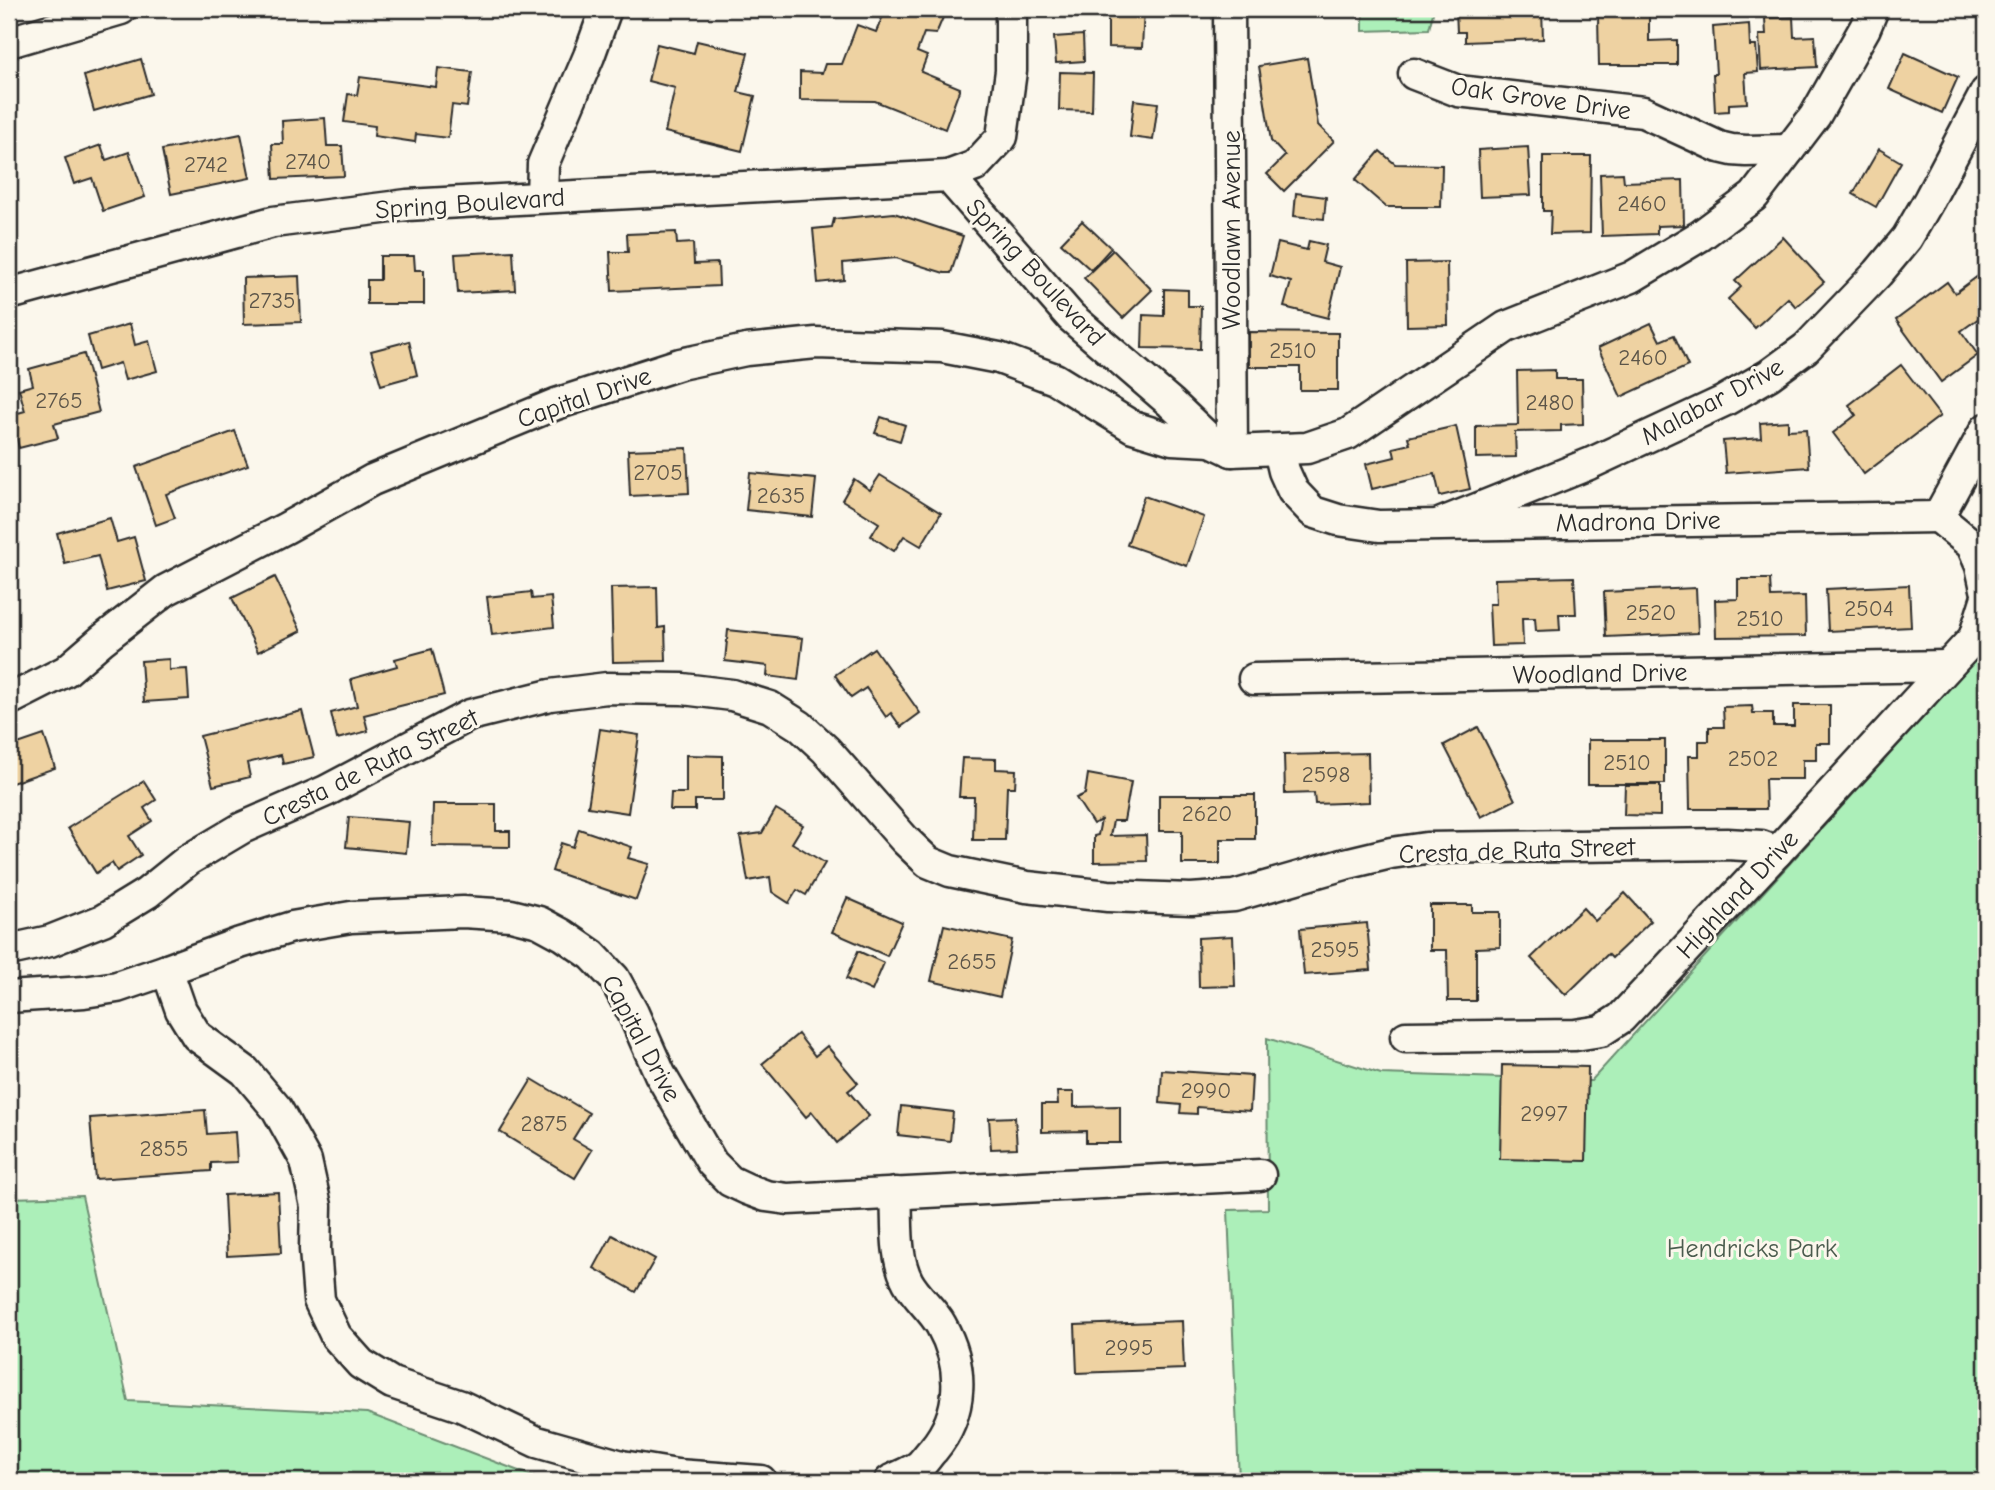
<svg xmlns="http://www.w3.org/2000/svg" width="1995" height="1490" viewBox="0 0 1995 1490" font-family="'Comic Neue',sans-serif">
  <rect width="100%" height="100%" fill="#fbf7ec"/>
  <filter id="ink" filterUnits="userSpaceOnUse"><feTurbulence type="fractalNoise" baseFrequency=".0143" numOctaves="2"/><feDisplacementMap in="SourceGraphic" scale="14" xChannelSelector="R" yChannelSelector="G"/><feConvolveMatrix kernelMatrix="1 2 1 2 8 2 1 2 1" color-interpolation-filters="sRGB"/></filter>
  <g filter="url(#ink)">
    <g fill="#acefb9" stroke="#6c8d72" stroke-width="2">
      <path d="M1363 9H1434L1429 29 1363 31Z"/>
      <path d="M1986 643V1481H1239L1228 1210 1268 1209 1267 1038 1381 1074 1591 1081 1931 709Z"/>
      <path d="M82 1196 128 1401 367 1413 545 1481H9V1198Z"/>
    </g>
    <g fill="#eed2a2" stroke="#2b2b2b" stroke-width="2">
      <path d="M886 9H927L944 15 936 34 924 33 917 52 927 56 921 72 960 88 945 129 875 101 800 100V72L822 73 825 64H842L857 25 876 32Z"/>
      <path d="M1108 9H1144L1142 48 1108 47Z"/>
      <path d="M1456 9H1482V12L1542 10 1543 39 1465 42V32H1457Z"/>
      <path d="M1598 15H1649V41L1677 40V65H1599Z"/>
      <path d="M1793 17 1794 37 1815 36 1817 67 1761 70 1759 35H1766L1765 18Z"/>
      <path d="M1749 24 1750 46H1756L1758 72 1745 73 1747 103 1729 104V111L1715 112 1713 74H1716L1713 27Z"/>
      <path d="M1083 35 1084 61 1056 63 1054 37Z"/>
      <path d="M697 41 748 53 738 92 755 96 742 151 665 132 675 88 648 81 657 44 694 53Z"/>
      <path d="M1905 53 1958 77 1942 113 1889 89Z"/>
      <path d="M1307 58 1318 125 1334 141 1284 191 1267 174 1285 156 1271 141 1259 66Z"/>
      <path d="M141 59 151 94 94 111 84 76Z"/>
      <path d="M438 68 472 72 467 107 452 105 448 138 416 134 415 142 374 136 375 126 344 122 348 94 357 95 360 77 436 87Z"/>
      <path d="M1060 72 1093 73 1092 111 1059 110Z"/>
      <path d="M1134 100 1158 103 1153 140 1130 137Z"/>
      <path d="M325 118 327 146H342L344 176 274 179 272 144H283L282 121Z"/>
      <path d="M241 134 250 178 171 194 162 150Z"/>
      <path d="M101 145 106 160 129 152 145 197 103 211 92 178 74 184 65 158Z"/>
      <path d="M1528 147 1531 195 1480 197 1478 150Z"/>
      <path d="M1879 149 1901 162 1876 207 1853 194Z"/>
      <path d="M1380 151 1395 164 1442 165 1441 207H1386L1355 180Z"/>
      <path d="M1543 156H1591L1590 233 1550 234 1551 211H1543Z"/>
      <path d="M1623 173 1624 182 1683 180 1684 225 1657 226V234L1602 236 1600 174Z"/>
      <path d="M1296 193 1326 197 1324 219 1294 216Z"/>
      <path d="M894 213 963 236 951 273H944L896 258 843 263 844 280 818 283 813 229 832 227 834 219Z"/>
      <path d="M1082 221 1111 248 1091 270 1061 243Z"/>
      <path d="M676 232 677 244 693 243 694 264 718 263 719 286 612 291 610 252H628L627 234Z"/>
      <path d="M1783 237 1824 282 1796 307 1788 298 1755 328 1728 299 1741 287 1735 281Z"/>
      <path d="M1309 241 1326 245 1322 262 1340 267 1328 318 1284 307 1291 282 1270 276 1278 243 1307 250Z"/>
      <path d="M1113 250 1152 290 1123 318 1084 278Z"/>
      <path d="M513 251 515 290 458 293 455 254Z"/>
      <path d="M380 256H414L415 270H424V304H367V280H380Z"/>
      <path d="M1447 262 1448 325 1407 326 1406 263Z"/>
      <path d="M1986 270V313L1961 331 1978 355 1941 382 1896 320 1947 282 1955 293Z"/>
      <path d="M299 276 301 322 244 324 243 278Z"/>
      <path d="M1164 289 1188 290V306H1201L1200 349 1142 348 1143 315 1164 316Z"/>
      <path d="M1651 323 1660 341 1674 335 1688 366 1621 397 1598 348Z"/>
      <path d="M130 324 135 345 149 341 157 371 125 380 120 363 97 370 88 336Z"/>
      <path d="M1249 332 1338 333V390H1300V367H1249Z"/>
      <path d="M409 341 417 375 381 385 371 351Z"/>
      <path d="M84 354 99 412 54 424 58 438 19 448 11 415 25 411 19 389 33 385 29 369Z"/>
      <path d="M1901 365 1940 416 1864 474 1833 433 1856 415 1849 405Z"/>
      <path d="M1555 370V379H1582L1583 424 1561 425V431L1515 432 1516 457 1476 458V426L1518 425 1517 371Z"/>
      <path d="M881 417 905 425 900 441 875 433Z"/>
      <path d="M1788 421V430L1806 429 1809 467 1726 473 1723 441 1761 438 1760 423Z"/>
      <path d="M1456 426 1470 489 1440 496 1435 474 1372 489 1366 464 1395 457 1393 448 1410 444 1408 437Z"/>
      <path d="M235 431 248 465 166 494 175 518 156 525 136 467Z"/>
      <path d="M687 448 689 493 630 496 628 450Z"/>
      <path d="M750 473 816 479 812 517 746 510Z"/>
      <path d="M880 475 941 513 921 546 904 536 894 551 871 536 879 523 842 500 854 479 870 490Z"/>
      <path d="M1144 496 1204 517 1187 566 1127 545Z"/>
      <path d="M110 518 117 542 134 537 146 581 107 591 98 556 65 564 57 533Z"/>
      <path d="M275 577 301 631 258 652 232 598Z"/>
      <path d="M1574 577 1576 614H1559L1560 630 1536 631 1535 618H1522L1523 645 1491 646 1489 604H1496L1495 579Z"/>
      <path d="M1738 579H1770L1771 597 1805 596 1806 636 1716 637 1715 600 1738 599Z"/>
      <path d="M1909 585 1911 627 1828 631 1826 589Z"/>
      <path d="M657 587 658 628 665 627 666 661 613 662 611 588Z"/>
      <path d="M1696 588 1698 633 1606 637 1604 592Z"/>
      <path d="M531 592 532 599 551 597 554 627 492 635 487 597Z"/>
      <path d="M728 630 803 638 798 680 767 676 768 666 725 661Z"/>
      <path d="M874 648 920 713 901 727 891 713 886 717 866 688 851 698 835 675Z"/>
      <path d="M432 649 444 695 364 715 368 731 337 739 331 713 357 706 351 679 397 666 395 659Z"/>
      <path d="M169 659V670L187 669 189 699 144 702 141 661Z"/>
      <path d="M1794 705H1830V743H1816V760H1803V779H1765L1766 809H1690L1689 756H1699V741H1709V727H1724L1723 707 1752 706 1753 713H1773V726H1794Z"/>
      <path d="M302 711 314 757 283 764 281 755 247 763 250 777 213 786 200 736Z"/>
      <path d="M1478 727 1515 800 1481 817 1444 745Z"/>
      <path d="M600 729 639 735 628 813 588 807Z"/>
      <path d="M44 735 55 768 9 784V747Z"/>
      <rect x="1588" y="740" width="77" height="44"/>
      <path d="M1368 753 1369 802 1315 804 1314 793 1285 794 1284 755Z"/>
      <path d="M686 755 723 756V800H695V810H670L671 793H686Z"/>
      <path d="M962 758 996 759V769L1016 770 1015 787H1007L1005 840H973L974 797H959Z"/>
      <path d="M1088 774 1131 782 1124 821H1113L1110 836 1146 835 1147 861 1094 862V836L1098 835 1101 820 1093 824 1076 798 1085 794Z"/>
      <path d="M144 781 156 800 144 808 152 821 129 836 141 855 117 871 112 863 96 873 68 828Z"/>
      <path d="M1625 785H1660V816L1624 815Z"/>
      <path d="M1159 795H1255V839H1220V864H1182V831H1159Z"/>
      <path d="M433 804H496V831H510V847L432 846Z"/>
      <path d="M776 809 803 825 792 843 825 863 806 895 797 890 789 903 772 892 770 877 748 881 740 836 762 833Z"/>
      <path d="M349 817 409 822 406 853 346 847Z"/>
      <path d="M579 829 632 847 628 858 649 864 636 900 552 871 561 843 573 847Z"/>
      <path d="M9 853 12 901H9Z"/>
      <path d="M1625 893 1651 921 1612 958 1608 954 1566 995 1531 958 1583 908 1595 921Z"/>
      <path d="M847 898 902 922 887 956 832 932Z"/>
      <path d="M1430 905H1472V912H1500V947L1476 948V1001H1448L1447 950H1430Z"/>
      <path d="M1367 923 1371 970 1304 975 1300 929Z"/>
      <path d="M944 925 1012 940 1000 997 931 981Z"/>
      <path d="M1233 936 1235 986 1199 987 1198 938Z"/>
      <path d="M858 951 884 963 872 991 846 979Z"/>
      <path d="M798 1034 815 1056 827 1046 858 1083 848 1091 869 1116 837 1143 812 1112 806 1117 762 1064Z"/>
      <path d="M1502 1065 1588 1067 1586 1161 1500 1159Z"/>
      <path d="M1162 1070 1252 1076 1250 1111 1197 1107V1114L1180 1113 1181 1105 1160 1103Z"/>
      <path d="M532 1079 589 1113 573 1139 592 1150 575 1178 500 1132Z"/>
      <path d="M1057 1092H1074V1107L1120 1106V1143H1086V1131L1042 1132V1104H1058Z"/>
      <path d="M901 1106 953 1112 950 1141 898 1135Z"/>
      <path d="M205 1110 207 1134 235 1132 237 1162 211 1163V1171L95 1179 90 1118Z"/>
      <path d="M1015 1117 1017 1148 991 1149 989 1118Z"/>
      <path d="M278 1192 281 1253 227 1256 224 1195Z"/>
      <path d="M612 1235 655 1259 636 1292 594 1268Z"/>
      <path d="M1182 1321 1184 1369 1077 1373 1075 1325Z"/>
    </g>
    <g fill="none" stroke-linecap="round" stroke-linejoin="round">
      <defs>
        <g id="street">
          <path d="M1229 9 1232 451"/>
          <path d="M9 42 121 9"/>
          <path d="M1414 74 1458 91 1643 112 1719 147 1732 150 1746 151 1789 150"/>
          <path d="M948 176 975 166 1002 137 1011 71V9"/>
          <path d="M542 197 543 164 589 56 606 9"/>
          <path d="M9 294 273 222 407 205 948 176 1071 317 1171 403 1211 441 1232 451 1307 448 1348 434 1506 327 1632 277 1700 236 1754 196 1815 116 1865 28 1873 9"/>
          <path d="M1279 450 1284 471 1293 491 1313 512 1338 520 1379 526 1938 517"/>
          <path d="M1938 517 1986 429"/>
          <path d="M1938 517 1972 545 1981 566 1986 589"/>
          <path d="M1442 523 1589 464 1724 401 1769 375 1806 348 1878 273 1907 238 1929 200 1986 92"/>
          <path d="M1254 679 1946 666"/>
          <path d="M9 700 66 671 102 640 166 590 286 528 372 480 556 404 680 364 746 350 816 343 942 347 999 358 1055 379 1133 427 1172 439 1211 441"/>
          <path d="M9 950 50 941 103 920 147 893 188 860 242 828 326 791 470 715 550 695 607 688 683 689 732 695 770 707 800 726 826 750 905 840 928 862 950 871 1027 887 1108 896 1191 899 1234 896 1345 864 1391 853 1426 848 1727 844 1761 846 1777 852"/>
          <path d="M167 970 181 1010 197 1036 245 1071 277 1109 306 1161 316 1206 315 1249 319 1300 336 1336 361 1364 392 1383 461 1406 537 1442 622 1466 677 1475 761 1481"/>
          <path d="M9 997 84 992 117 987 167 970 240 943 292 927 351 917 463 912 511 915 539 922 563 935 592 955 614 978 633 1013 660 1074 712 1163 730 1181 747 1189 766 1196 788 1199 1260 1175"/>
          <path d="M1406 1037 1575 1035 1601 1031 1621 1018 1777 852 1974 638 1986 600"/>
          <path d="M890 1481C899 1476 911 1472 919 1466 924 1462 928 1455 933 1450 964 1413 964 1366 941 1325 932 1309 917 1298 908 1282 894 1256 898 1222 896 1193"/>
        </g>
      </defs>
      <use href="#street" stroke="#2b2b2b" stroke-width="35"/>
      <use href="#street" stroke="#fbf7ec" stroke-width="30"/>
    </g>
  </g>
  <g text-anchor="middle" stroke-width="6" stroke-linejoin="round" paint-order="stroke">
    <g font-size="23" fill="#5c5549">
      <text x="308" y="169">2740</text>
      <text x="206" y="172">2742</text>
      <text x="1642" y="211">2460</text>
      <text x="272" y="308">2735</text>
      <text x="1293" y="358">2510</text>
      <text x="1643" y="365">2460</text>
      <text x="59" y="408">2765</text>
      <text x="1550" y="410">2480</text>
      <text x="658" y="480">2705</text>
      <text x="781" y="503">2635</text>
      <text x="1869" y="616">2504</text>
      <text x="1651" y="620">2520</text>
      <text x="1760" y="626">2510</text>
      <text x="1753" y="766">2502</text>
      <text x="1627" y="770">2510</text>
      <text x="1326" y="782">2598</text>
      <text x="1207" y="821">2620</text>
      <text x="1335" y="957">2595</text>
      <text x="972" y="969">2655</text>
      <text x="1206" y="1098">2990</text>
      <text x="1544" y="1121">2997</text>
      <text x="544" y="1131">2875</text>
      <text x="164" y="1156">2855</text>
      <text x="1129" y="1355">2995</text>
    </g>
    <g font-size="26" fill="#2b2b2b" stroke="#fbf7ec">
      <text transform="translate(1541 98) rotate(8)" y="9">Oak Grove Drive</text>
      <text transform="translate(470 203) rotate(-4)" y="9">Spring Boulevard</text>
      <text transform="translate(1231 230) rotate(-90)" y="9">Woodlawn Avenue</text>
      <text transform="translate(1036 272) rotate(47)" y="9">Spring Boulevard</text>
      <text transform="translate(584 397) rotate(-19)" y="9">Capital Drive</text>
      <text transform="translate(1712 401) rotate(-28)" y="9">Malabar Drive</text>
      <text transform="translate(1638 521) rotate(-1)" y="9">Madrona Drive</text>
      <text transform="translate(1600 673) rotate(-1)" y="9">Woodland Drive</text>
      <text transform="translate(370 767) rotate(-26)" y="9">Cresta de Ruta Street</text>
      <text transform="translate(1517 850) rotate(-2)" y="9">Cresta de Ruta Street</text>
      <text transform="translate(1737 894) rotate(-47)" y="9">Highland Drive</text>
      <text transform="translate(642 1038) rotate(62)" y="9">Capital Drive</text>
    </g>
    <g font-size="26" fill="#4b5c4e" stroke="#fbf7ec">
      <text x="1752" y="1257">Hendricks Park</text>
    </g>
  </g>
  <rect width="1995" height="1490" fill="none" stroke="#fbf7ec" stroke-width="35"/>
  <rect x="18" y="18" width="1960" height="1455" fill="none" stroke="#2b2b2b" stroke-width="2.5" filter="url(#ink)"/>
</svg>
